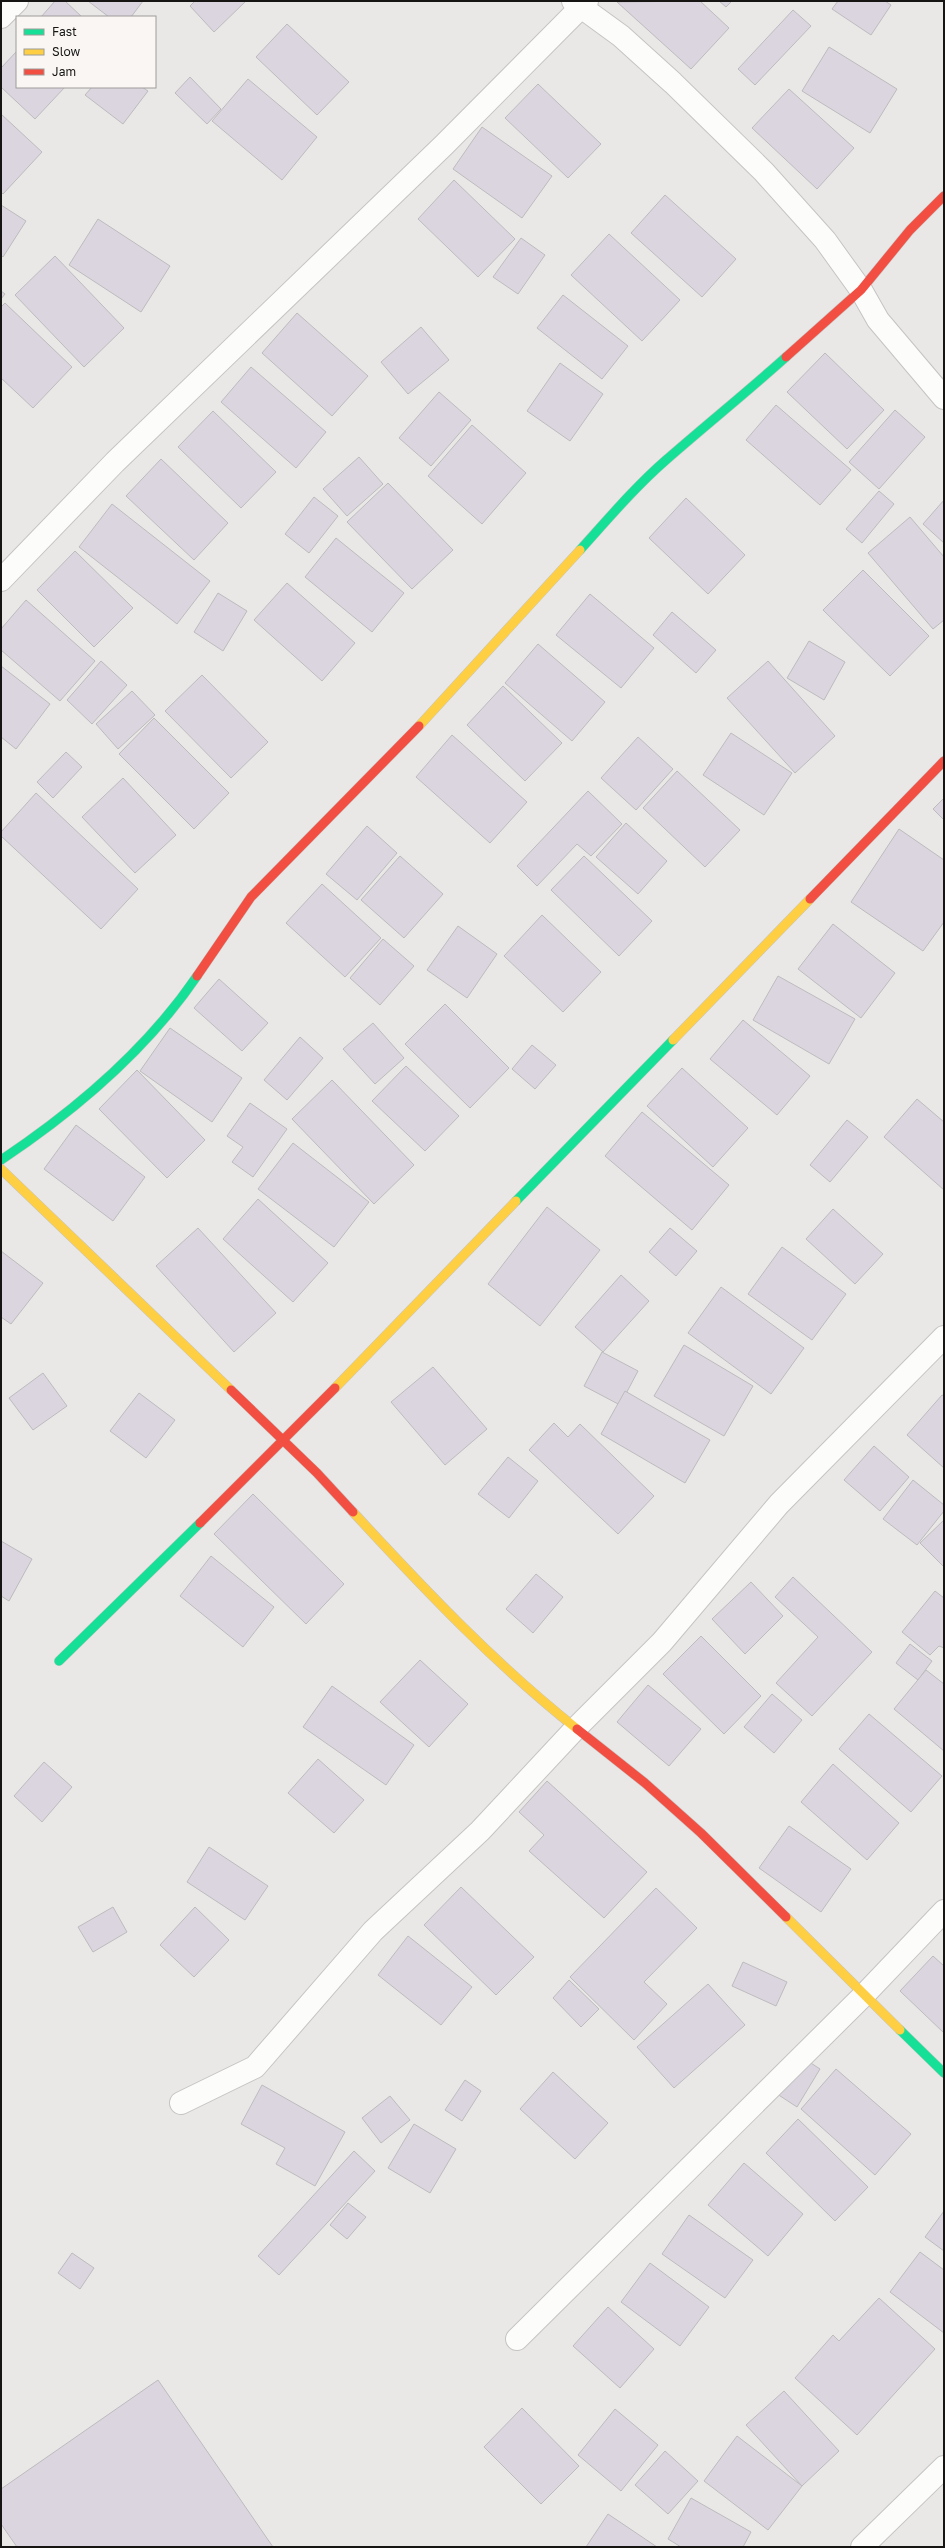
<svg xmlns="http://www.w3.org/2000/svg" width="945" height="2548" viewBox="0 0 945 2548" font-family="'Golos Text',sans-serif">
  <rect width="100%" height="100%" fill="#eae8e6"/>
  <g fill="#dbd5e0" stroke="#bdbbbc">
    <path d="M55 1H65L82 17H41Z"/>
    <path d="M88 1H143L131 17H109Z"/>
    <path d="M195 1H246L214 32 190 6Z"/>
    <path d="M700 1 729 28 691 69 617 2Z"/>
    <path d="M719 1H732L726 7Z"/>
    <path d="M838 1H885L891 5 871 35 832 9Z"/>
    <path d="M793 10 811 26 755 85 738 69Z"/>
    <path d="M287 24 349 82 317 115 256 57Z"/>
    <path d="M829 47 897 89 870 133 802 91Z"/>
    <path d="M17 51V87H65L35 119 1 87V68Z"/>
    <path d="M190 77 221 109 207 124 175 93Z"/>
    <path d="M248 79 317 137 282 180 212 121Z"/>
    <path d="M538 84 601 144 568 178 505 118Z"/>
    <path d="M92 87H142L148 91 123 124 85 95Z"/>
    <path d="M789 89 854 148 817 189 752 128Z"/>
    <path d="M1 114 42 152 3 194 1 192Z"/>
    <path d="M482 127 552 176 522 218 453 169Z"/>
    <path d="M454 180 515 239 478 277 418 219Z"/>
    <path d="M665 195 736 259 702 297 631 233Z"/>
    <path d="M1 205 26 221 3 257 1 255Z"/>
    <path d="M98 219 170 266 141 312 69 265Z"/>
    <path d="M609 234 680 300 642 341 571 275Z"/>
    <path d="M521 238 545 255 518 294 493 277Z"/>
    <path d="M55 256 124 328 84 367 15 295Z"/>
    <path d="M1 291 5 294 1 299Z"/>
    <path d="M563 295 628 346 602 379 537 328Z"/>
    <path d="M5 303 72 367 33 408 1 378V307Z"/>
    <path d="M297 313 368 376 332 416 262 353Z"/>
    <path d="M421 327 449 360 408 394 381 362Z"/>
    <path d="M825 353 884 410 847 449 787 392Z"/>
    <path d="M560 363 603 394 570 441 527 411Z"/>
    <path d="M251 367 326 432 296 468 221 402Z"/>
    <path d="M439 392 471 420 431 466 399 438Z"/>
    <path d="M776 405 851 470 820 505 746 440Z"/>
    <path d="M895 410 925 437 879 489 849 462Z"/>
    <path d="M213 411 276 472 241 508 178 447Z"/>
    <path d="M472 425 526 473 482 524 428 476Z"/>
    <path d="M359 457 383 484 347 516 323 489Z"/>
    <path d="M161 459 228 523 194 560 126 496Z"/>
    <path d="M388 483 453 550 412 589 347 522Z"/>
    <path d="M879 491 894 504 862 543 846 529Z"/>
    <path d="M314 497 338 516 309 553 285 534Z"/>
    <path d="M686 498 745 555 708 594 649 538Z"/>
    <path d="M944 500V543L923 524Z"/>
    <path d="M112 504 210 581 177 624 79 547Z"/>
    <path d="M910 517 944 557V620L933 629 868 553Z"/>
    <path d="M336 538 404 593 372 632 305 577Z"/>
    <path d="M75 551 133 608 94 647 37 590Z"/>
    <path d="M863 570 929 636 890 676 823 610Z"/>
    <path d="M287 583 355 643 322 681 254 620Z"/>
    <path d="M218 593 247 611 223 651 194 632Z"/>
    <path d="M590 594 654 648 621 688 556 635Z"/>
    <path d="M26 600 95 661 60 701 1 650V629Z"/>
    <path d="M672 612 716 650 696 673 653 635Z"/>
    <path d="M809 641 845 662 824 700 787 678Z"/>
    <path d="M538 644 605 702 572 741 505 683Z"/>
    <path d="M101 661 127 685 92 724 67 700Z"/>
    <path d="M768 661 835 736 795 773 727 698Z"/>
    <path d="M1 666 50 704 16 749 1 737Z"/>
    <path d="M202 675 268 742 231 778 165 711Z"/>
    <path d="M503 686 562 743 525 781 467 725Z"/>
    <path d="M132 691 155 715 118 749 96 724Z"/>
    <path d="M154 718 229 793 194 829 119 754Z"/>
    <path d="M731 733 792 773 764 815 703 775Z"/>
    <path d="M452 735 527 802 490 843 416 777Z"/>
    <path d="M638 737 673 769 636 810 601 778Z"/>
    <path d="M66 752 82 767 53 798 37 782Z"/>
    <path d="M677 771 740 830 705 867 643 808Z"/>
    <path d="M123 778 176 835 135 873 82 817Z"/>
    <path d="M588 791 622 824 591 856 577 844 537 886 517 866Z"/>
    <path d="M36 793 138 889 101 929 1 836V832Z"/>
    <path d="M944 798V820L933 809Z"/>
    <path d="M626 823 667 861 638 894 596 857Z"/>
    <path d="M367 826 397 853 357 900 326 874Z"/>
    <path d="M899 829 944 860V922L923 951 851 902Z"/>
    <path d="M400 856 443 894 404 938 361 900Z"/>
    <path d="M584 856 652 921 619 956 551 890Z"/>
    <path d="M322 884 381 938 345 977 286 923Z"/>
    <path d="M542 915 601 972 563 1012 504 956Z"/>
    <path d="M833 924 895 973 861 1018 798 969Z"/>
    <path d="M458 926 497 954 467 998 427 970Z"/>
    <path d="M383 939 414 966 380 1005 350 978Z"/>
    <path d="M778 976 855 1019 829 1064 753 1020Z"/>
    <path d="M219 979 268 1023 242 1051 194 1008Z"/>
    <path d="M445 1004 509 1068 470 1108 405 1044Z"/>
    <path d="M743 1020 810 1076 777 1115 710 1059Z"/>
    <path d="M373 1023 404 1058 375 1084 343 1049Z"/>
    <path d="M170 1028 242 1078 212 1122 140 1071Z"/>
    <path d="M300 1037 323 1058 287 1100 264 1080Z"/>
    <path d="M532 1045 556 1065 535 1089 512 1069Z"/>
    <path d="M406 1066 459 1116 425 1151 372 1101Z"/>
    <path d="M682 1068 748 1128 713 1167 647 1106Z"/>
    <path d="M137 1070 205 1140 167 1178 99 1109Z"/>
    <path d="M332 1080 414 1165 374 1204 292 1119Z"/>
    <path d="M917 1099 944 1122V1190L884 1137Z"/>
    <path d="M250 1103 287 1129 253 1177 232 1162 243 1147 227 1136Z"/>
    <path d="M642 1112 729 1185 692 1230 605 1156Z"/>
    <path d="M847 1120 868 1137 830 1182 810 1165Z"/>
    <path d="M76 1125 145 1177 113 1221 44 1169Z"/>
    <path d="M293 1143 369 1202 334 1247 258 1189Z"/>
    <path d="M258 1199 328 1263 293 1302 223 1239Z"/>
    <path d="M547 1207 600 1250 540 1326 488 1284Z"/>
    <path d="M833 1209 883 1254 855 1284 806 1239Z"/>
    <path d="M198 1228 276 1313 234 1352 156 1266Z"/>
    <path d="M670 1228 697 1251 676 1276 649 1252Z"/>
    <path d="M782 1247 846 1294 812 1340 748 1294Z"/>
    <path d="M1 1251 43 1283 11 1324 1 1317Z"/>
    <path d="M621 1275 649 1301 603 1352 575 1327Z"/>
    <path d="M721 1287 804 1348 771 1394 688 1333Z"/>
    <path d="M684 1345 753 1386 724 1436 654 1396Z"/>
    <path d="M602 1352 638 1371 620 1405 584 1386Z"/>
    <path d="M433 1367 487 1429 445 1465 391 1402Z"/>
    <path d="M43 1373 67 1406 33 1430 9 1398Z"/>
    <path d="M625 1391 710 1440 685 1483 601 1434Z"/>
    <path d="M139 1393 175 1420 146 1458 110 1431Z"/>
    <path d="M942 1395 944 1396V1468L907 1435Z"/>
    <path d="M554 1423 568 1437 580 1424 654 1496 618 1534 529 1450Z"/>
    <path d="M874 1446 909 1477 880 1511 844 1480Z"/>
    <path d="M508 1457 538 1481 509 1518 478 1494Z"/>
    <path d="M913 1480 944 1505V1511L917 1545 883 1519Z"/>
    <path d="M253 1494 344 1584 306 1624 214 1534Z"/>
    <path d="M944 1520V1567L920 1543Z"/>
    <path d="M1 1541 32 1559 9 1601 1 1596Z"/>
    <path d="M211 1556 274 1607 243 1647 180 1596Z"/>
    <path d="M536 1574 563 1597 533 1633 506 1609Z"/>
    <path d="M793 1577 872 1652 812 1716 776 1683 818 1637 775 1597Z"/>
    <path d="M751 1582 783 1616 745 1654 712 1619Z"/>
    <path d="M935 1591 944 1598V1648L939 1646 930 1655 902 1632Z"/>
    <path d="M701 1636 761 1696 724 1734 663 1674Z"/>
    <path d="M910 1644 932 1661 918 1680 896 1663Z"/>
    <path d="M420 1660 468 1704 429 1747 380 1702Z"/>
    <path d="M926 1670 944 1684V1751L894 1709Z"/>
    <path d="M648 1685 701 1729 669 1766 617 1722Z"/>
    <path d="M332 1686 414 1745 386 1785 303 1727Z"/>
    <path d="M772 1694 802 1720 774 1753 744 1727Z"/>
    <path d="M869 1714 942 1776 911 1812 839 1749Z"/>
    <path d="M318 1759 364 1800 334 1833 288 1793Z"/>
    <path d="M44 1762 72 1787 42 1822 14 1796Z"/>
    <path d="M833 1764 899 1823 867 1860 801 1802Z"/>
    <path d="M547 1781 647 1872 604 1918 529 1851 544 1835 519 1812Z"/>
    <path d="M789 1826 851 1869 821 1912 759 1868Z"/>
    <path d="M209 1847 268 1886 245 1920 187 1882Z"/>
    <path d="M461 1887 534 1957 496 1995 424 1925Z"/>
    <path d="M656 1888 697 1928 644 1982 667 2004 634 2040 570 1977Z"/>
    <path d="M113 1907 127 1932 93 1952 78 1927Z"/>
    <path d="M195 1907 229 1940 194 1977 160 1945Z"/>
    <path d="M408 1936 472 1987 441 2025 378 1975Z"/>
    <path d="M933 1956 944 1966V2033L900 1991Z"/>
    <path d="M743 1962 787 1982 776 2006 732 1986Z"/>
    <path d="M569 1980 599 2009 581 2027 553 1998Z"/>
    <path d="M708 1984 745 2025 674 2088 637 2047Z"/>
    <path d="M794 2052 820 2069 797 2107 771 2090Z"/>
    <path d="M836 2069 911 2134 875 2175 801 2109Z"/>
    <path d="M553 2072 608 2123 575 2159 520 2109Z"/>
    <path d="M465 2080 481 2091 462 2121 445 2110Z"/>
    <path d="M262 2085 345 2132 315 2186 276 2164 285 2148 241 2124Z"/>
    <path d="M390 2096 410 2120 381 2143 362 2118Z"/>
    <path d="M798 2119 868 2187 835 2221 766 2153Z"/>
    <path d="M414 2124 456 2149 430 2193 388 2168Z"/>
    <path d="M354 2151 375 2171 279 2275 258 2256Z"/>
    <path d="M744 2163 803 2214 768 2256 708 2205Z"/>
    <path d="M348 2203 366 2217 347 2239 330 2225Z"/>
    <path d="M944 2211V2251L925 2237Z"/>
    <path d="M689 2215 753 2260 725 2298 662 2254Z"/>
    <path d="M920 2252 944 2270V2333L890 2292Z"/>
    <path d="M72 2253 94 2268 80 2289 58 2273Z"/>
    <path d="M650 2263 709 2307 680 2346 621 2302Z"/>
    <path d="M879 2298 935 2349 857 2435 795 2378 833 2335 839 2341Z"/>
    <path d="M608 2307 654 2349 620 2388 573 2346Z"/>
    <path d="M158 2380 273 2547H17L1 2524V2489Z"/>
    <path d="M784 2391 839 2451 802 2486 746 2425Z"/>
    <path d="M522 2408 579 2466 541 2504 484 2447Z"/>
    <path d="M615 2409 658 2445 621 2491 578 2455Z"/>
    <path d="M737 2436 802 2486 768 2530 704 2481Z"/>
    <path d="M665 2451 698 2481 668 2514 635 2485Z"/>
    <path d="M691 2498 751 2532 743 2547H681L668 2539Z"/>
    <path d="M608 2514 657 2547H586Z"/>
  </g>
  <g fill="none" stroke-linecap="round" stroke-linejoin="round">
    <defs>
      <g id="street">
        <path d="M573 1 621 36 673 83 764 172 825 240 861 290 878 320 944 398"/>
        <path d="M1 17 17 1"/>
        <path d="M1 580 115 462 444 145 587 1"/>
        <path d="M181 2103 255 2067 373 1931 480 1831 577 1727 662 1642 779 1504 944 1337"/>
        <path d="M517 2339 863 1996 944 1911"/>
        <path d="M862 2547 944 2467"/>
      </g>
      <g id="fast">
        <path d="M580 550C608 519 635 487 666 460 706 425 747 392 786 357"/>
        <path d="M1 1160C76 1110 146 1051 197 976"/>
        <path d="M516 1201 673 1040"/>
        <path d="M59 1661 200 1523"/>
        <path d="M900 2030 944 2073"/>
      </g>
      <g id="slow">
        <path d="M419 726 580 550"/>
        <path d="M673 1040 810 899"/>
        <path d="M1 1169 231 1390"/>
        <path d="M335 1388 516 1201"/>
        <path d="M353 1512C424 1589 495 1664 577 1729"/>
        <path d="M786 1917 900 2030"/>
      </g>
      <g id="jam">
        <path d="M786 357 861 290 910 230 944 196"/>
        <path d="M810 899 944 761"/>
        <path d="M197 976 251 897 419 726"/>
        <path d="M231 1390 317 1473 353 1512"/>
        <path d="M200 1523 335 1388"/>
        <path d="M577 1729 645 1783 701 1833 786 1917"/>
      </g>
    </defs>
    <use href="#street" stroke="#c5c4c2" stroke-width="24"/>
    <use href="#fast" stroke="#c5c4c2" stroke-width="10"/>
    <use href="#slow" stroke="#c5c4c2" stroke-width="10"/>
    <use href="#jam" stroke="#c5c4c2" stroke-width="10"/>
    <use href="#street" stroke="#fcfcfb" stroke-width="22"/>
    <use href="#fast" stroke="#16e098" stroke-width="9"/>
    <use href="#slow" stroke="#ffcf43" stroke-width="9"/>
    <use href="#jam" stroke="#f24e42" stroke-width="9"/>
  </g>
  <rect width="945" height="2548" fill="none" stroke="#161514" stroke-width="4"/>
  <rect x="16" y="16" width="140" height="72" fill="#f9f6f3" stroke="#9e9c9a"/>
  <rect x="24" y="29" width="20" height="6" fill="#16e098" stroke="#9e9c9a"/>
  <text x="52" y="36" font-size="12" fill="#161514">Fast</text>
  <rect x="24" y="49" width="20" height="6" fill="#ffcf43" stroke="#9e9c9a"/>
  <text x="52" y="56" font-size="12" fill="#161514">Slow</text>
  <rect x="24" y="69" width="20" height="6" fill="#f24e42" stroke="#9e9c9a"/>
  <text x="52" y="76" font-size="12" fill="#161514">Jam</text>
</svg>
